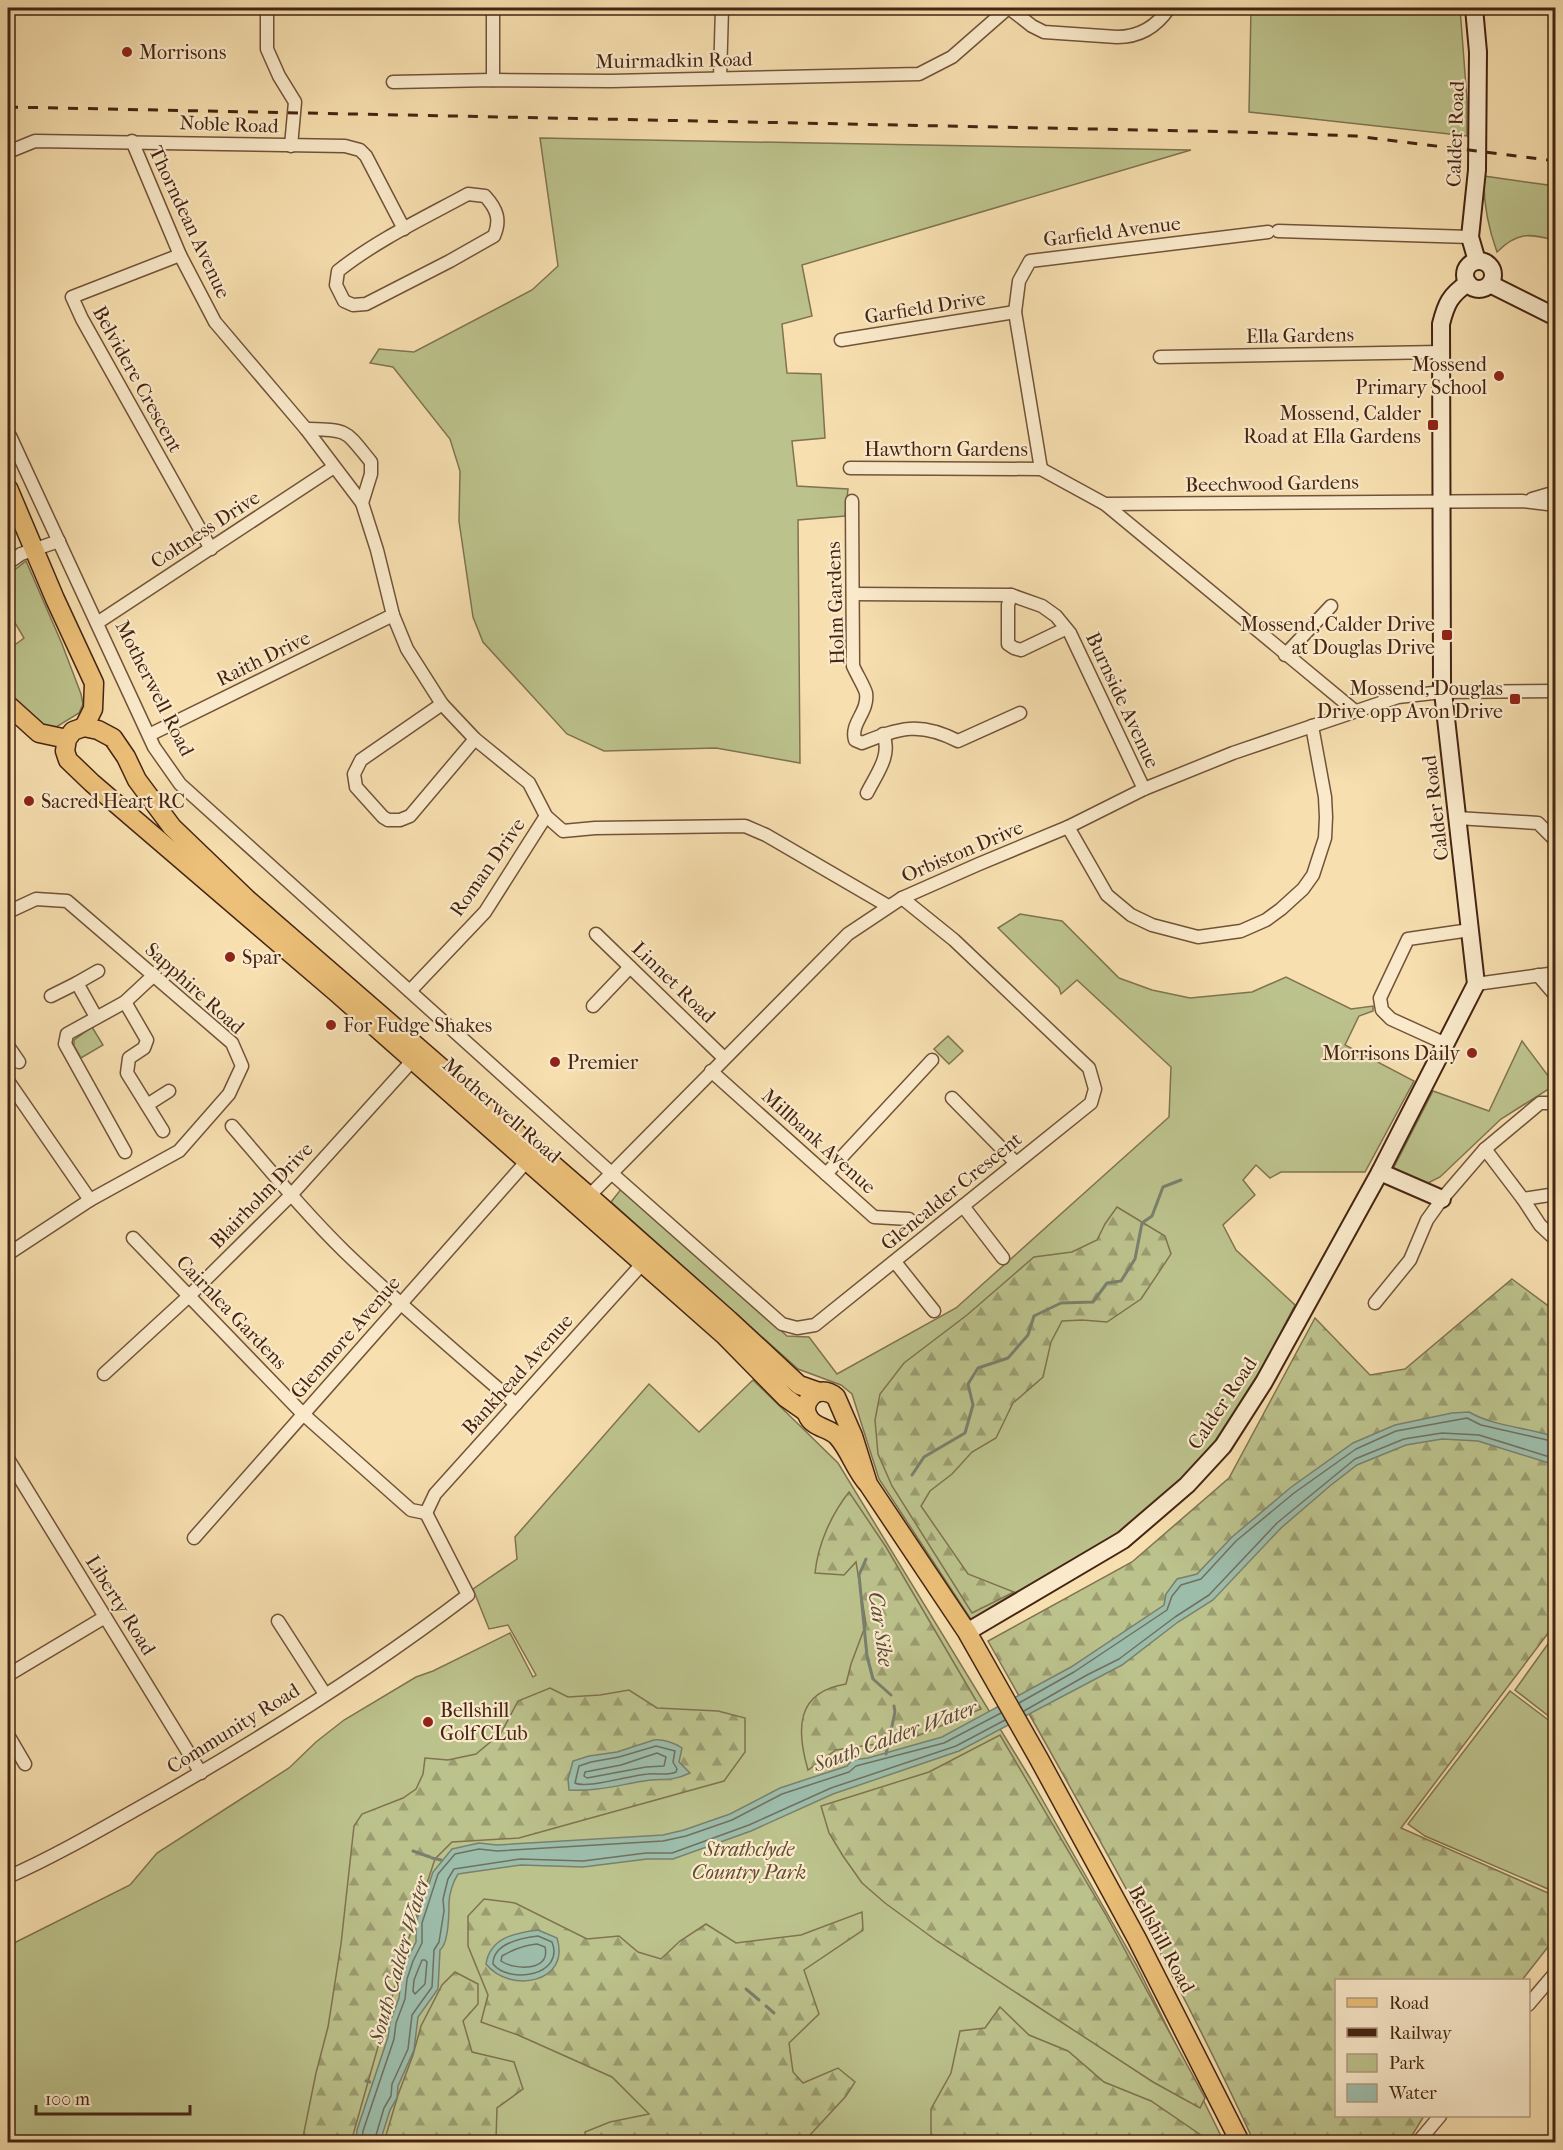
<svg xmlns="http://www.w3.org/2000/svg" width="1563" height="2150" viewBox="0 0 1563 2150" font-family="'IM FELL French Canon',serif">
  <defs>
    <pattern id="forest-firs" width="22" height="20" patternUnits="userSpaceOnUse" patternTransform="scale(1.5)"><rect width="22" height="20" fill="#bcc28c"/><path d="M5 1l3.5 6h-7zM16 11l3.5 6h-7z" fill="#9b9d71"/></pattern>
  </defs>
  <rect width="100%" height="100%" fill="#f7dfaf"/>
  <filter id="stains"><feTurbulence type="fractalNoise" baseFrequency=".00333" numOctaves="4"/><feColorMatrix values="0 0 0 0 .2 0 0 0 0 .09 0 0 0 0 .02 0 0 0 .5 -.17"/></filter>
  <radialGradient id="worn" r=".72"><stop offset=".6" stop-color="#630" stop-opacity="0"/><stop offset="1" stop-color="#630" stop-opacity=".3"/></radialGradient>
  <g fill="#bcc28c" stroke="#807350" stroke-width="1.5">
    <path d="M1251 8H1460L1467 100V136L1249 112Z"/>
    <path d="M540 138 1191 150 802 265 812 316 782 324 787 373 821 374 825 438 792 441 797 486 848 489 845 516 798 520 800 763 716 748 604 751 567 734 483 642 473 617 459 521 460 471 450 439 393 367 370 363 379 349 414 352 532 290 558 266Z"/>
    <path d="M1484 176 1555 186V240C1529 234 1518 231 1497 252 1488 227 1483 203 1484 176Z"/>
    <path d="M26 561 62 644 81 694 83 704 79 713 53 729 45 727 8 696V650L24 638 8 611V575Z"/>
    <path d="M1020 914 1062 921 1119 978 1152 990 1190 998 1252 992 1286 977 1351 1009 1373 1006V1011L1359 1016 1345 1045 1414 1081 1365 1172H1281L1270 1178 1256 1165 1243 1180 1255 1195 1223 1225 1236 1250 1295 1305 1258 1376 1217 1439 1178 1484 1125 1530 972 1621 879 1479 852 1394 841 1385 798 1369 611 1202 622 1188 787 1336 809 1337 837 1374 956 1308 1169 1117 1171 1067 1077 980 1061 994 1059 988 998 928Z"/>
    <path d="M92 1027 103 1045 81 1058 74 1046V1040Z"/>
    <path d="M948 1036 963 1051 949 1064 934 1049Z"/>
    <path d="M1522 1041 1555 1085 1501 1119 1440 1177 1428 1183 1393 1169 1433 1091 1489 1111Z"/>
    <path d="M753 1380 838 1463 1030 1778 1136 1964 1224 2142H8V1946L130 1885 157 1853 289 1768 316 1742 344 1720 416 1677 433 1671 510 1633 533 1677 536 1675 508 1625 489 1629 473 1589 517 1559 515 1537 649 1384 699 1432Z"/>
    <path d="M1555 1634V1721L1515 1690Z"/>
    <path d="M1510 1691 1555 1725V1892L1425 1836 1408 1824Z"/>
  </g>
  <g fill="url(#forest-firs)" stroke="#807350" stroke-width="1.5">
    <path d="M1117 1207 1165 1236 1171 1254 1141 1299 1107 1322 1082 1320 1062 1321 1051 1342 1043 1377 1013 1403 996 1438 972 1452 952 1474 930 1491 921 1506 968 1574 1014 1592 972 1613 892 1486 878 1454 875 1420 880 1394 904 1363 967 1315 1034 1257 1072 1252 1097 1240 1105 1224Z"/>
    <path d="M1512 1279 1555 1311V1624L1401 1828 1555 1896V1938L1522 1980H1336V2116H1424L1408 2142H1254C1175 1970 1081 1806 988 1641L1132 1562 1229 1478 1315 1318 1370 1375 1405 1369Z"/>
    <path d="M849 1492 886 1547 981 1709 910 1739 836 1750 808 1770C796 1729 796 1692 846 1684L851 1664 866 1624 856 1562 844 1575 815 1573C818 1544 831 1515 849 1492Z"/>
    <path d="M550 1688 568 1697 600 1695 629 1690 657 1708 718 1711 745 1718V1752L724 1781 519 1838 452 1842 435 1859 408 1941 351 2142H302L316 2073 328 2027 341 1944 354 1826 362 1814 403 1798 416 1789 423 1774 425 1758 448 1760 476 1754 501 1733 518 1701Z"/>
    <path d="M1000 1735 1106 1915 1205 2098 1200 2108 1153 2082 1026 1999 937 1941 885 1903 862 1883 843 1856 829 1833 821 1806 929 1772Z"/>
    <path d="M484 1899 515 1903 587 1939 619 1936 638 1952 661 1959 680 1941 706 1924 736 1943 801 1935 862 1912 863 1930 804 1970 819 2014 789 2043 793 2072 803 2083 838 2068 855 2082 846 2096 809 2136 787 2142H586L585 2132 610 2122 649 2114 612 2077 518 2035 481 2022 488 1995 468 1946V1916Z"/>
    <path d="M455 1972 478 1984V2004L463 2021 472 2052 514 2062 523 2089 497 2108 496 2140 501 2142H384L398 2095 413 2055 421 2026 442 1985Z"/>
    <path d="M1000 2007 1029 2035 1068 2051 1104 2082 1151 2101 1211 2142H929L931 2141V2109L951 2073 960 2031 985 2028Z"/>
  </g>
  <g fill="#9dbdab" stroke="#7a806e" stroke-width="1.5">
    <path d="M1469 1412C1495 1427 1527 1427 1555 1437V1465L1478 1441 1442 1439 1406 1445 1357 1465 1331 1485 1281 1528 1213 1600 1178 1622 1122 1665 959 1751 833 1794 751 1831 673 1859H647L583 1867 521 1865 458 1874C453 1882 449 1894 449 1903 449 1915 449 1943 440 1950L438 1989 418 2017 414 2050 398 2086 397 2098 390 2110 380 2142H356L357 2130 388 2037 390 2022 399 1998 401 1978 407 1959 416 1942V1922L433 1872 452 1849 479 1843 497 1845 663 1835 684 1830 730 1814 780 1788 847 1766 852 1760 868 1758 942 1737 1071 1667 1164 1605 1166 1594 1177 1579 1197 1574 1232 1537 1290 1488 1353 1443 1395 1425 1452 1413Z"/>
    <path d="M654 1740C663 1739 675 1743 682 1748L679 1762 690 1773C671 1782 663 1778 644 1781 619 1785 594 1792 569 1790L568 1779 573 1761 589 1756 617 1752Z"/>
    <path d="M538 1930 557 1938C571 1983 510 1994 486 1964 490 1938 514 1933 538 1930Z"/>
  </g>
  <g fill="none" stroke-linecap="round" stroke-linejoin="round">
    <g stroke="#71705f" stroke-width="1.5">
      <path d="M1019 1703 1074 1672 1167 1610 1172 1596 1181 1585 1201 1579 1236 1541 1294 1493 1356 1449 1396 1431 1467 1418 1481 1425 1556 1442"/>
      <path d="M1024 1711 1087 1675 1119 1659 1175 1617 1209 1595 1277 1523 1355 1459 1404 1439 1442 1433 1479 1435 1556 1459"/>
      <path d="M656 1746 675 1751 673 1762 677 1769 676 1772C667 1776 658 1773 648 1774 631 1775 587 1789 575 1783L579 1766 591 1762 619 1757Z"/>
      <path d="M657 1753 666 1757 664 1766 646 1767 587 1778 584 1776 585 1772 621 1765Z"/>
      <path d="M538 1936 552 1942C565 1975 510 1985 493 1964 493 1943 521 1938 538 1936Z"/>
      <path d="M537 1944 545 1947C551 1972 514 1970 501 1961L502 1956C514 1949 524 1945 537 1944Z"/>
      <path d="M422 1960H425L427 1962 425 1984 415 1994 413 1991 414 1980Z"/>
      <path d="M362 2142 363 2131 394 2039 396 2023 405 1999 407 1979 413 1961 422 1943V1923L438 1874 455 1854 479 1849 497 1851 663 1841 686 1836 732 1820 782 1794 849 1772 856 1766 944 1743 1001 1713"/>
      <path d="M374 2142 384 2108 391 2096 392 2084 408 2049 412 2015 432 1987 434 1950 439 1942 444 1911 443 1899 448 1879 454 1869 520 1859 583 1861 646 1853H672L749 1825 831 1788 956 1746 1005 1720"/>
    </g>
    <g stroke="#7a806e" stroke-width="3">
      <path d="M912 1475 924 1457 965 1433 973 1405 968 1384 978 1368 1008 1358 1028 1335 1034 1316 1061 1303 1093 1302 1107 1283 1121 1281 1135 1259 1142 1223 1152 1216 1163 1187 1181 1180"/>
      <path d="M866 1559 859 1575 867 1656 873 1679 891 1695"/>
      <path d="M886 1754 895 1712 894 1706"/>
      <path d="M413 1851 430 1857"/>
      <path d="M432 1858 441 1860"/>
      <path d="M746 1989 759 2000"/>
      <path d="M766 2006 774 2013"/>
      <path d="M366 2081 370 2082"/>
    </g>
    <defs>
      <g id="street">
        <path d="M267 8V49L279 76 295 102 291 146"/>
        <path d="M1009 8 1032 26 1044 32 1117 37C1140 37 1157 26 1169 8"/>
        <path d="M720 78 722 8"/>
        <path d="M493 80V8"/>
        <path d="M393 82 493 80 611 81 919 74 952 57 1008 8"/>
        <path d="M132 141 180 255 215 322 306 429 362 503 377 550 393 615 407 649 442 704 475 739 529 783 546 816 563 831 595 828 745 826 766 835 888 906"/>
        <path d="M8 152 35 141 345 146 360 150 366 156 404 229"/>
        <path d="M468 194 485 196C497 209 501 220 494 236L450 261 366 304 353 305 344 301 336 285 338 271C377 240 424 218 468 194Z"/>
        <path d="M1278 231 1470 237"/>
        <path d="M180 255 72 297 82 319 211 549"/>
        <path d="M841 340 1015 312"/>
        <path d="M1160 357 1440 352"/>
        <path d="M306 429C349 430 344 429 371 462V474L362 503"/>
        <path d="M10 436 154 747 180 784 608 1170 782 1324 797 1328 815 1325 1091 1103 1095 1089 1089 1068 954 940 902 898"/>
        <path d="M850 468 1041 469 1105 504 1522 501 1556 505"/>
        <path d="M1041 469 1015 312 1019 281 1030 261 1268 232"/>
        <path d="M1532 499 1556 492"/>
        <path d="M852 501 853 666C856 673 865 688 866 693 869 712 850 723 855 740L862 743C900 728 919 721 958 741L1020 713"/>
        <path d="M1105 504 1355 711"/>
        <path d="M8 563 21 554 59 541"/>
        <path d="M853 594 1011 595 1042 606 1056 616 1070 633 1144 789"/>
        <path d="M1011 595 1008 605V644L1014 648 1021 650 1065 629"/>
        <path d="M97 623 334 467"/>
        <path d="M1285 655 1331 606"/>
        <path d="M442 704 361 760 354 774 356 787 383 817 388 820H400L410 816 475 739"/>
        <path d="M149 735 393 615"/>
        <path d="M867 793C877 773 892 755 883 734"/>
        <path d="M1457 818 1538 823 1556 841"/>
        <path d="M1068 827 1107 895 1131 915 1152 925 1198 937 1241 931 1266 920 1281 909 1303 889 1313 875 1325 838 1326 817 1325 797 1312 726"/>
        <path d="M8 912 36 899 67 901 232 1043 242 1066 229 1094 179 1151 90 1200 8 1254"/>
        <path d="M596 934 724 1058"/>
        <path d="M1538 975 1556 996"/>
        <path d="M1476 984 1556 973"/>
        <path d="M410 991 485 912 546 816"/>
        <path d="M51 996 77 983"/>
        <path d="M125 1002 147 1040 144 1048 129 1058 127 1073 163 1131"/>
        <path d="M593 1006 630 967"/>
        <path d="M96 1017 77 983 98 971"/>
        <path d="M1446 1044 1391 1019 1382 1010 1380 998 1408 939 1470 930"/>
        <path d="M8 1046 19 1062"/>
        <path d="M711 1071 874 1217 909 1219"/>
        <path d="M8 1081 90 1200"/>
        <path d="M952 1098 1016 1163"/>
        <path d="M147 1105 169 1091"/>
        <path d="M232 1126C269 1169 305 1213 345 1252 400 1305 458 1354 516 1404"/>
        <path d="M1485 1149 1523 1199 1540 1225 1556 1240"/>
        <path d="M125 1152 65 1044 67 1034 125 1002 154 975"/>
        <path d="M826 1174 932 1060"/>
        <path d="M589 1196 848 934 902 898 979 864 1068 827 1144 789 1233 753 1398 697 1442 692 1556 691"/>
        <path d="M1523 1199 1556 1194"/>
        <path d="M963 1206 1003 1258"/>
        <path d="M133 1238 303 1414 411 1510 426 1513"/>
        <path d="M895 1262 934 1311"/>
        <path d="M1375 1303 1410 1260 1427 1220 1442 1199 1485 1149 1540 1103H1556"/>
        <path d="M104 1374 189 1296 291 1195 412 1061"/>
        <path d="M8 1459 201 1773"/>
        <path d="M426 1513 435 1494 642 1264"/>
        <path d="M194 1538 526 1162"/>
        <path d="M278 1621 325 1694"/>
        <path d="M8 1675 105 1617"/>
        <path d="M8 1735 25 1764"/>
        <path d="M8 1877C60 1854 110 1824 160 1796 266 1735 371 1669 468 1595L426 1513"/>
        <path d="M1528 2005 1556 1972"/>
        <path d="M1418 2142 1440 2116"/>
      </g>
      <g id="secondary">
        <path d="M1474 8 1478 52 1477 170 1470 237 1477 261"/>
        <circle cx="1479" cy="275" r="14"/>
        <path d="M1490 284 1556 317"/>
        <path d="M1380 1172 1442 1199"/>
        <path d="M967 1632 1123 1540 1187 1485 1223 1446 1264 1382 1380 1172 1476 984 1442 683 1441 324C1446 304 1450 295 1468 283"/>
      </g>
      <g id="primary">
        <path d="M8 488 55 599 94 683 93 709 84 727"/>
        <path d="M8 705 39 733 67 739"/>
        <path d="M806 1412 786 1398 724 1335 337 993 92 783 68 760 65 751 67 739 73 731 84 727 98 730 113 738 126 757 137 780 172 827 247 899 589 1196 729 1320 799 1385 819 1392"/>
        <path d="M868 1484 853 1436 836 1397C829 1391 822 1390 814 1394 808 1399 804 1406 807 1414 812 1428 828 1427 837 1436 850 1450 855 1470 868 1484L967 1632 1039 1759 1137 1939 1240 2142"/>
      </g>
    </defs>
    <use href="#street" stroke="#72533a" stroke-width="15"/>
    <use href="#secondary" stroke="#452413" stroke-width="20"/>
    <use href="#primary" stroke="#452413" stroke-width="21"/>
    <use href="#street" stroke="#faeacb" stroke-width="12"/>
    <use href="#secondary" stroke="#faeacb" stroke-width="16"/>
    <use href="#primary" stroke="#ecc078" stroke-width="18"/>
    <path stroke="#452413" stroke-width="3" stroke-dasharray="10 10" stroke-linecap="butt" d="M8 107 1241 132 1356 136 1556 161"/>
  </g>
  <g fill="#8f2418" stroke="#faeacb" stroke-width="2">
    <circle cx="127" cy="52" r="6"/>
    <circle cx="1499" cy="376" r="6"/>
    <rect x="1427" y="419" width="12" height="12" rx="3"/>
    <rect x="1441" y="629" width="12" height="12" rx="3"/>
    <rect x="1509" y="693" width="12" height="12" rx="3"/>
    <circle cx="29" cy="801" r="6"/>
    <circle cx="230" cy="957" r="6"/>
    <circle cx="331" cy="1025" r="6"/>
    <circle cx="1472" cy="1053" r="6"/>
    <circle cx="555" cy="1062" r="6"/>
    <circle cx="428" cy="1722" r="6"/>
  </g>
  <g text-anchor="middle" stroke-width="4.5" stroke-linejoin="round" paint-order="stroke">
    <g font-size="20" fill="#452413" stroke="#faeacb" text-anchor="start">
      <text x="139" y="59">Morrisons</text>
      <text x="1487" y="371" text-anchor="end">Mossend<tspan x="1487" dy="23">Primary School</tspan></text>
      <text x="1421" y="420" text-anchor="end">Mossend, Calder<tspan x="1421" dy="23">Road at Ella Gardens</tspan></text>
      <text x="1435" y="631" text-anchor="end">Mossend, Calder Drive<tspan x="1435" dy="23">at Douglas Drive</tspan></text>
      <text x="1503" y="695" text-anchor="end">Mossend, Douglas<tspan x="1503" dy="23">Drive opp Avon Drive</tspan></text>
      <text x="41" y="808">Sacred Heart RC</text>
      <text x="242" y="964">Spar</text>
      <text x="343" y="1032">For Fudge Shakes</text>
      <text x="1460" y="1060" text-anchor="end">Morrisons Daily</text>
      <text x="567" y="1069">Premier</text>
      <text x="440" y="1717">Bellshill<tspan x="440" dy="23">Golf CLub</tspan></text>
    </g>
    <g font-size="20" fill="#452413" stroke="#faeacb">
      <text transform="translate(674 60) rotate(-1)" y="7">Muirmadkin Road</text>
      <text transform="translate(229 124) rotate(2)" y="7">Noble Road</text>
      <text transform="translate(1455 134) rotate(-88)" y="7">Calder Road</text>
      <text transform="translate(190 222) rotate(65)" y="7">Thorndean Avenue</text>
      <text transform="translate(1112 231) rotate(-7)" y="7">Garfield Avenue</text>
      <text transform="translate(925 307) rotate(-9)" y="7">Garfield Drive</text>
      <text transform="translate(1300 335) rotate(-1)" y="7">Ella Gardens</text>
      <text transform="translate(138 379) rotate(61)" y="7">Belvidere Crescent</text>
      <text x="946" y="456">Hawthorn Gardens</text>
      <text transform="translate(1272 483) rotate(-1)" y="7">Beechwood Gardens</text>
      <text transform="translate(205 529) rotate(-33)" y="7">Coltness Drive</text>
      <text transform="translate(835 603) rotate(-92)" y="7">Holm Gardens</text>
      <text transform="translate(263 658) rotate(-26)" y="7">Raith Drive</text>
      <text transform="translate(155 688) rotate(63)" y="7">Motherwell Road</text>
      <text transform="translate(1123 700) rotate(65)" y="7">Burnside Avenue</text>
      <text transform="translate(1435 808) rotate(-97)" y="7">Calder Road</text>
      <text transform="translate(962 851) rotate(-23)" y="7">Orbiston Drive</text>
      <text transform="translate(487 867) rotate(-55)" y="7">Roman Drive</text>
      <text transform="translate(674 982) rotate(44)" y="7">Linnet Road</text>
      <text transform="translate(195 988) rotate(42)" y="7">Sapphire Road</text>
      <text transform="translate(502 1110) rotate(41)" y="7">Motherwell Road</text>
      <text transform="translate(819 1141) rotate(42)" y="7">Millbank Avenue</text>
      <text transform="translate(951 1191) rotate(-39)" y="7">Glencalder Crescent</text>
      <text transform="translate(261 1195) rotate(-46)" y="7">Blairholm Drive</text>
      <text transform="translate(232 1312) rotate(46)" y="7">Cairnlea Gardens</text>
      <text transform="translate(345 1337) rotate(-49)" y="7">Glenmore Avenue</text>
      <text transform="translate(517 1374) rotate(-48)" y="7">Bankhead Avenue</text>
      <text transform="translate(1222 1403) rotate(-56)" y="7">Calder Road</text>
      <text transform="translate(121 1605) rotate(58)" y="7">Liberty Road</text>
      <text transform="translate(233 1728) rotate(-32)" y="7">Community Road</text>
      <text transform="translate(1162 1939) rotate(62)" y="7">Bellshill Road</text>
    </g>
    <g font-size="20" font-style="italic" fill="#634c31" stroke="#faeacb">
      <text x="749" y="1856">Strathclyde<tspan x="749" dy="23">Country Park</tspan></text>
    </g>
    <g font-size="21" font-style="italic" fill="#5b4a39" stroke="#faeacb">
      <text transform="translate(881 1629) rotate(82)" y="7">Car Sike</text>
      <text transform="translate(895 1736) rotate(-20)" y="7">South Calder Water</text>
      <text transform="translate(399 1960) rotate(-74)" y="7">South Calder Water</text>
    </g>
  </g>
  <rect width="1563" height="2150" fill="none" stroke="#f7dfaf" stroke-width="30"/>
  <rect x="9" y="9" width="1545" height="2132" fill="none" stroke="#452413" stroke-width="3"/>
  <rect x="15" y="15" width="1533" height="2120" fill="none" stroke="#452413" stroke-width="1.5"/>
  <rect x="1335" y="1979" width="195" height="138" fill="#faeacb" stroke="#b29b81" stroke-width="1.5"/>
  <rect x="1347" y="1998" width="30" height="9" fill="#ecc078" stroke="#b29b81" stroke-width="1.5"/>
  <text x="1389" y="2009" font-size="18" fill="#452413">Road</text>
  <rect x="1347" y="2028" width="30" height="9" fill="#452413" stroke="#b29b81" stroke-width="1.5"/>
  <text x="1389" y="2039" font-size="18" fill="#452413">Railway</text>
  <rect x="1347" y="2054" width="30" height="18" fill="#bcc28c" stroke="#b29b81" stroke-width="1.5"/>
  <text x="1389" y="2069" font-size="18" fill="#452413">Park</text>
  <rect x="1347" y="2084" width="30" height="18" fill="#9dbdab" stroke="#b29b81" stroke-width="1.5"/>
  <text x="1389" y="2099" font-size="18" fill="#452413">Water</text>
  <path d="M36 2105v9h154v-9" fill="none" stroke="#452413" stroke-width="3"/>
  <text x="45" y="2105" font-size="18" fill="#452413" stroke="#faeacb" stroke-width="4.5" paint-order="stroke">100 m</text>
  <rect width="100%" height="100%" filter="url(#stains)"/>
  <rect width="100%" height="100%" fill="url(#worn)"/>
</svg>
